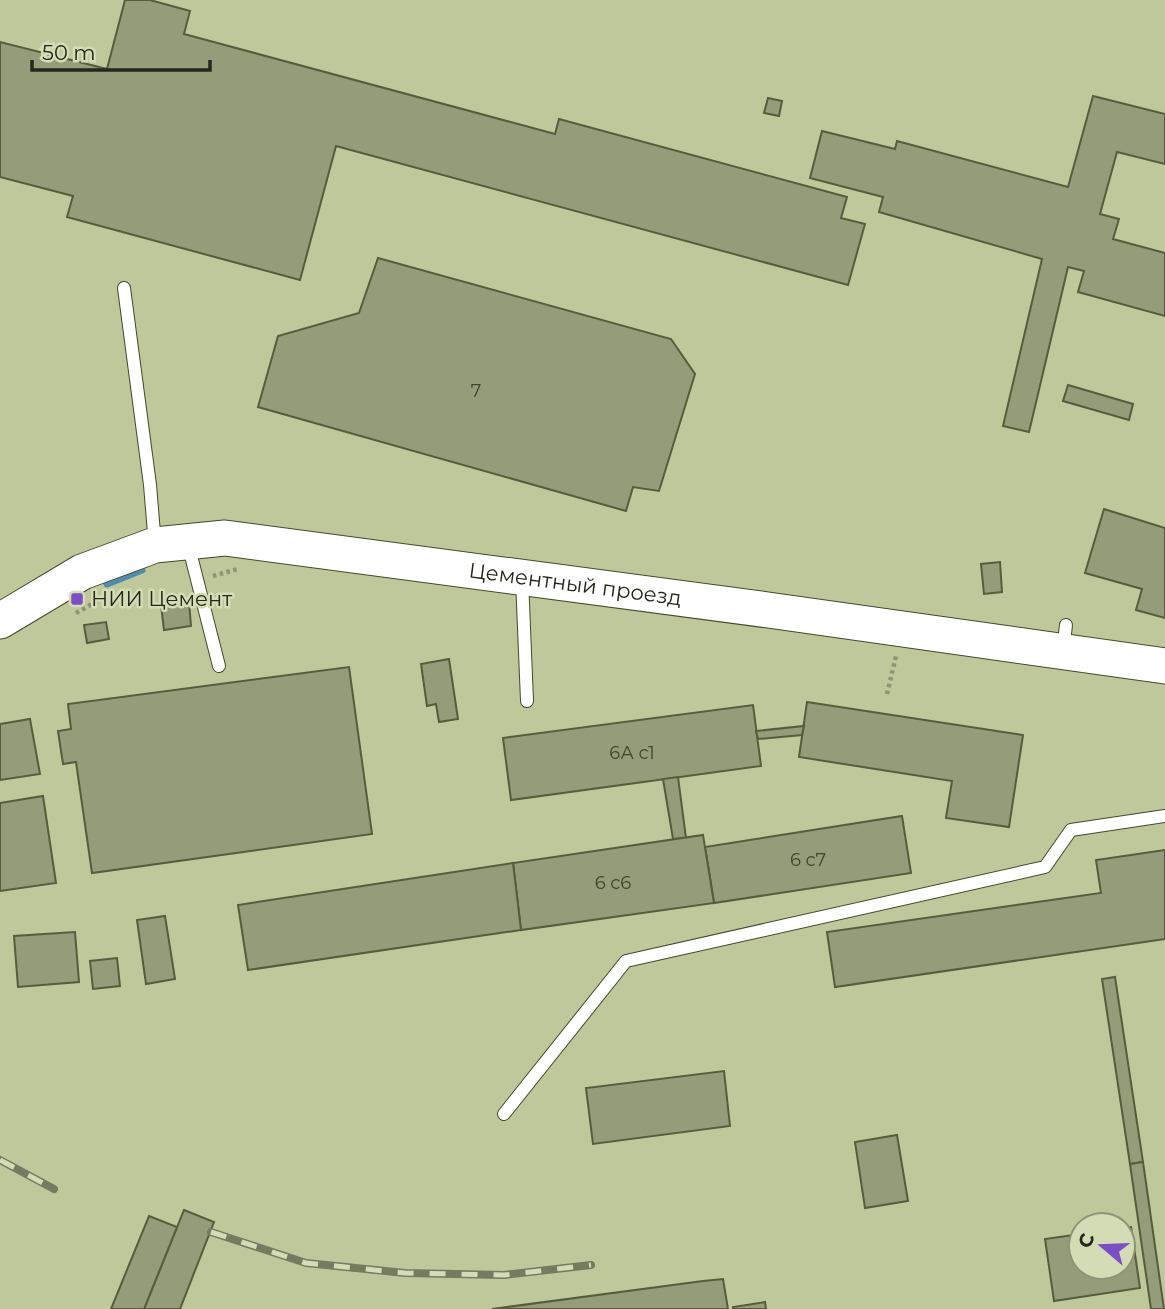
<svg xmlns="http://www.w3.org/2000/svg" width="1165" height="1309" viewBox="0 0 1165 1309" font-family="Montserrat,sans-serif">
  <rect width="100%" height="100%" fill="#c7cfaa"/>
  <path fill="#bec89b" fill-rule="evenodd" d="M0 0H1165V1309H0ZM1081 1225H1123V1267H1081Z"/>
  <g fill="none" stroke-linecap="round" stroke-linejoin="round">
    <path stroke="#4f8cb1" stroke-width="7" d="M107 584 142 570"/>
  </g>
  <g fill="#959c79" stroke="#565d3c" stroke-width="2">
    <path d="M125 0H150L190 11 184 34 555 134 559 119 847 197 841 218 865 224 848 285 336 146 300 280 67 217 73 196 0 177V42L107 69Z"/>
    <path d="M1093 96 1165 114V164L1117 152 1100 214 1119 219 1113 239 1165 253V316L1078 292 1084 271 1068 267 1029 432 1003 426 1042 259 879 212 883 197 810 178 822 131 895 149 897 141 1068 187Z"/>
    <path d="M768 98 782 101 779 116 764 113Z"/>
    <path d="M378 258 671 339 695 374 659 491 633 487 626 511 258 407 278 336 359 313Z"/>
    <path d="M1068 385 1133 404 1129 420 1063 401Z"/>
    <path d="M1104 509 1165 528V618L1136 610 1142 589 1085 573Z"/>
    <path d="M1000 562 1002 592 984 594 981 564Z"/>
    <path d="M189 602 191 626 164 630 161 605Z"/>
    <path d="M106 622 109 639 87 643 84 625Z"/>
    <path d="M449 659 458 719 439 722 436 704 427 706 421 664Z"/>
    <path d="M349 667 372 834 92 873 76 762 63 764 58 731 71 729 68 704Z"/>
    <path d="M807 702 1023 735 1009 827 946 818 952 781 799 757Z"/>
    <path d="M753 705 761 766 511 800 503 738Z"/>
    <path d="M30 719 40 774 0 780V724Z"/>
    <path d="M804 726 802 735 758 739 756 731Z"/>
    <path d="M678 777 686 838 673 839 663 779Z"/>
    <path d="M43 796 56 883 0 891V803Z"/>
    <path d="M902 816 911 873 714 903 705 847Z"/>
    <path d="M703 835 714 903 521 930 513 863Z"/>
    <path d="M1165 850V939L835 987 827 932 1101 893 1096 860Z"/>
    <path d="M513 863 521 930 248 970 238 905Z"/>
    <path d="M165 916 175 979 146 984 137 920Z"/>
    <path d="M75 932 79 982 18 987 14 936Z"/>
    <path d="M117 958 120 986 93 989 90 961Z"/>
    <path d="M1115 977 1143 1162 1130 1164 1102 979Z"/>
    <path d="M724 1071 730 1126 593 1144 586 1088Z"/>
    <path d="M897 1135 908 1201 865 1208 855 1142Z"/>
    <path d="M1143 1162 1164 1309H1151L1130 1164Z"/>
    <path d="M184 1210 214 1222 180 1309H144Z"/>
    <path d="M149 1216 177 1227 144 1309H111Z"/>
    <path d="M1131 1227 1140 1288 1054 1301 1045 1239 1081 1234V1267H1123V1228Z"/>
    <path d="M723 1279 728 1309H492L703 1281Z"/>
    <path d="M765 1302 766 1309H733V1307Z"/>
  </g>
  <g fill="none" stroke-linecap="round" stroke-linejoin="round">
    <defs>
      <g id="lane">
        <path d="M124 288 150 485 155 545"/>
        <path d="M188 544 219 666"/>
        <path d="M522 579 527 701"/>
        <path d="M1063 651 1066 625"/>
        <path d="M504 1114 626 961 1045 867 1071 830 1165 816"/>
      </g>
      <g id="secondary">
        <path id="s1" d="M0 621 82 572 155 545 225 538 768 610 1165 666"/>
      </g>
    </defs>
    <use href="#lane" stroke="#434929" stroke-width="14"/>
    <use href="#secondary" stroke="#434929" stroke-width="37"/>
    <g stroke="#8e9477" stroke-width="4.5" stroke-dasharray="3.5 3.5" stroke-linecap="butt">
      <path d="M213 576 238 569"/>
      <path d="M76 613 105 597"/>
      <path d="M887 694 896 656"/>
    </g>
    <use href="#lane" stroke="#fff" stroke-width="12"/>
    <use href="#secondary" stroke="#fff" stroke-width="35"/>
    <defs>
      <g id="rail">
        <path d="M0 1160 54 1189"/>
        <path d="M211 1232 306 1263 405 1273 504 1275 591 1265"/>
      </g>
    </defs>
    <use href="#rail" stroke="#757a61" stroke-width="8"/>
    <use href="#rail" stroke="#d4dcb6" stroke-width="5" stroke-dasharray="16" stroke-linecap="butt"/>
  </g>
  <rect fill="#7b4dc6" stroke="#d4dcb6" stroke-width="2.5" x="70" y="592" width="14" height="14" rx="3.5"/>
  <g text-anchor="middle" stroke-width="5" stroke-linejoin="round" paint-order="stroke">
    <g font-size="18" fill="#404431">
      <text x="476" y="397">7</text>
      <text x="632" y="759">6А с1</text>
      <text x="808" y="866">6 с7</text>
      <text x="613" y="889">6 с6</text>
    </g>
    <g font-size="21" fill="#242719" stroke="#d4dcb6">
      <text dy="7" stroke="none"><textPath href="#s1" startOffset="597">Цементный проезд</textPath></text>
    </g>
    <g font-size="21" fill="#242719" stroke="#d4dcb6" text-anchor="start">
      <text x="91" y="606">НИИ Цемент</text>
    </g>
  </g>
  <g transform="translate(1102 1246) rotate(289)"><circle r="33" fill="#d4dcb6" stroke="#8e9477" stroke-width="2"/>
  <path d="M0-5L12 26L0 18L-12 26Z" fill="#7b4dc6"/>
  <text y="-10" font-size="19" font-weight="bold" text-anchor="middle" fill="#242719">С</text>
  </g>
  <path d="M32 60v10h178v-10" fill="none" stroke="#242719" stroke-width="3.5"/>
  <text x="42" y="60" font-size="21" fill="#242719" stroke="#d4dcb6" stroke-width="5" paint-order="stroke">50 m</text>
</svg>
